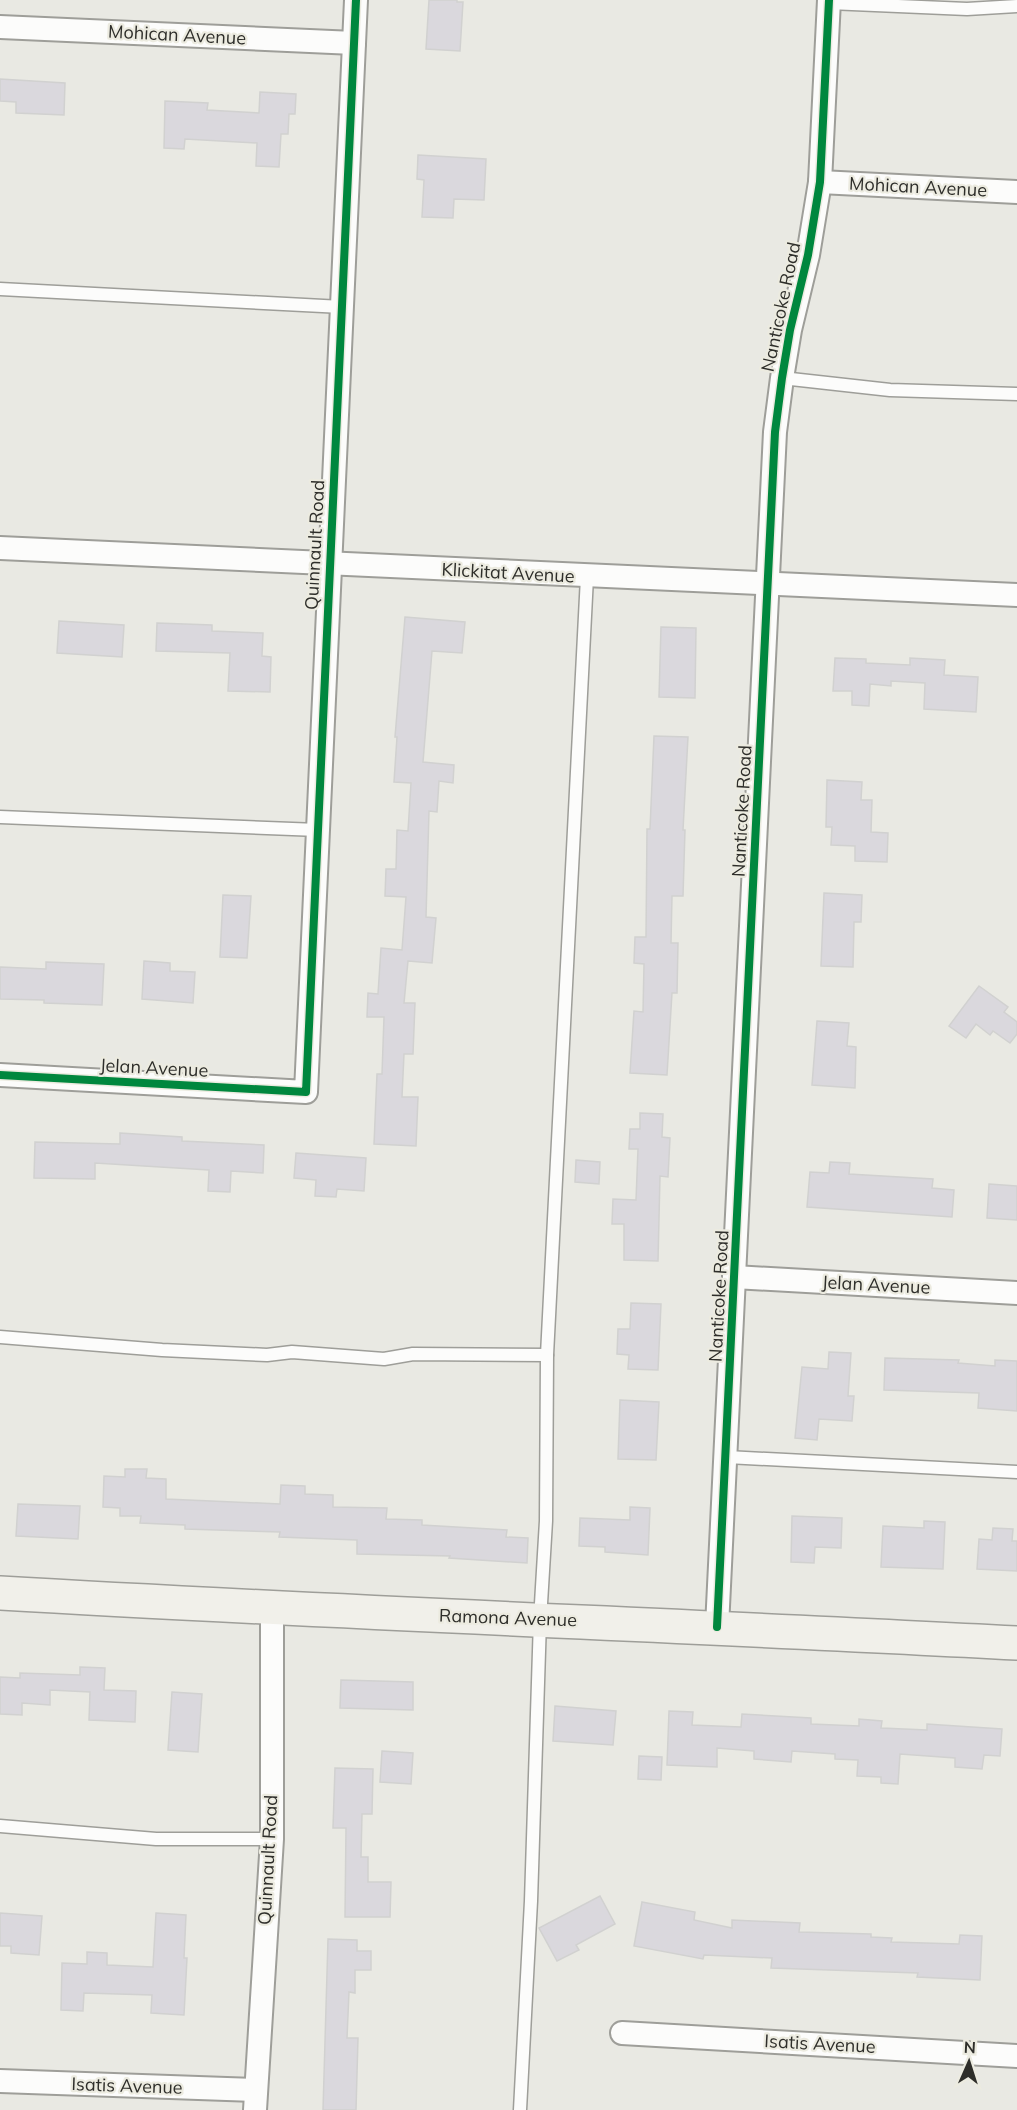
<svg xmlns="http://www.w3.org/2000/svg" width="1017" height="2110" viewBox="0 0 1017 2110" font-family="Mulish,sans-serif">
  <rect width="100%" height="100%" fill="#e9e9e3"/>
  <g fill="#dad8dd" stroke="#d1d1d0" stroke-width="1.5">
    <path d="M429 0H457V2H463L460 51 426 49Z"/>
    <path d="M0 79 65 83 64 115 16 113V102L0 101Z"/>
    <path d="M260 92 296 94 295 114H289L288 134H281L279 167 256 166 257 143 185 139 184 149 164 148 165 101 208 103 207 110 259 113Z"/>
    <path d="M418 155 486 159 484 200 454 199 453 218 422 217 424 180 417 179Z"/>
    <path d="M405 617 465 622 462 653 432 651 423 762 454 765 453 783 439 781 437 812 429 811 426 917 436 918 432 963 408 961 404 1003H415L413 1054H404L402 1097H418L416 1146 374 1144 377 1074H382L384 1017H367L368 993 378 994 381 948 402 950 406 897 385 896 386 869H396L397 830 408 831 411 783 394 782 397 737H395Z"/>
    <path d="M59 621 124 625 122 657 57 653Z"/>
    <path d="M157 623 212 625V631L263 633 262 656 271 657 270 692 228 691 230 653 156 651Z"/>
    <path d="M661 627 696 628 695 698 659 697Z"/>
    <path d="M835 658 866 659V663L910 665V658L945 660 944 675 978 677 976 712 924 709 925 683 891 681V686L870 684 869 706 852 705V691H833Z"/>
    <path d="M654 736 688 737 683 830H685L683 896H672L671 943H678L677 993H672L667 1075 630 1073 634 1011 643 1012 644 964 634 963 635 937H646L647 829H650Z"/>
    <path d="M827 780 862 782 861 800H872L871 832 888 833 887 862 855 861V846L831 845 832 827H826Z"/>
    <path d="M824 893 862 895 861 922H854L853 967 821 966Z"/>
    <path d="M223 895 251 896 247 958 220 957Z"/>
    <path d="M144 961 170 963V971L195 972 193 1003 142 999Z"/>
    <path d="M46 962 104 964 102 1005 44 1003V1000L0 999V967L46 969Z"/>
    <path d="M979 986 1008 1007 1004 1012 1017 1022V1034L1010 1043 993 1031 990 1035 976 1024 966 1038 949 1026Z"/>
    <path d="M817 1021 849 1023 847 1046 856 1047 855 1088 812 1085Z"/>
    <path d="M640 1113 663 1114 662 1137 670 1138 668 1177 660 1176 658 1261 624 1260V1224H612L613 1199 636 1200 638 1149H629L630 1129H640Z"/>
    <path d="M120 1133 182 1137V1141L264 1145 263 1173 231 1171 230 1192 208 1191 209 1170 95 1163V1179L34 1178 35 1142 120 1144Z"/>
    <path d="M296 1153 366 1158 364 1191 337 1189 336 1197 315 1196 316 1180 294 1178Z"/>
    <path d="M576 1160 600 1162 599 1184 575 1182Z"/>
    <path d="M830 1162 850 1163 849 1174 933 1179 932 1188 954 1190 952 1217 807 1207 810 1172 829 1173Z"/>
    <path d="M989 1184 1017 1186V1220L987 1218Z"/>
    <path d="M631 1303 661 1304 658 1370 628 1369 629 1355 617 1354 618 1329H630Z"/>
    <path d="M829 1352 851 1353 848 1396H854L852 1421 819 1419 817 1440 795 1438 802 1367 828 1369Z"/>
    <path d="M885 1358 959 1360 958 1363 995 1366V1360L1017 1361V1411L978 1408 979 1393 884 1390Z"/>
    <path d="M620 1400 659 1402 656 1460 618 1459Z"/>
    <path d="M125 1469H147L146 1478 166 1479V1499L280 1504 281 1485 305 1486V1494L333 1495V1507L387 1508 386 1519 422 1520V1525L507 1530 506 1537 528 1538 527 1563 449 1558 450 1556 357 1554V1540L279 1537 280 1532 185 1529V1525L140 1523 141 1516H120V1508L103 1507 104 1476 125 1477Z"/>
    <path d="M18 1504 80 1506 78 1539 16 1536Z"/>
    <path d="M630 1507 650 1508 648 1555 605 1552V1547L579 1546 580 1518 630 1520Z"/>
    <path d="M792 1516 842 1518 841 1548 815 1547 814 1563 791 1562Z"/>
    <path d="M924 1521 945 1522 943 1569 881 1567 883 1526 924 1528Z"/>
    <path d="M993 1528 1013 1529 1012 1541H1017V1571L977 1569 979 1539 992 1540Z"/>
    <path d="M80 1667 105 1668 104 1690 136 1691 135 1722 89 1720 90 1692 50 1690V1705L22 1703V1715L0 1714V1677L20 1678V1673L80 1675Z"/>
    <path d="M341 1680 413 1682V1710L340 1708Z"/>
    <path d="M172 1692 202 1694 198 1752 168 1750Z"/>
    <path d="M555 1706 616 1711 613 1745 553 1741Z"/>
    <path d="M669 1711 693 1712 692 1725 741 1727 742 1714 811 1718V1724L859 1726V1719L882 1721 881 1728 927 1730V1724L1002 1729 1000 1756 984 1755 982 1769 955 1767V1758L900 1754 898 1784 881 1783V1777L857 1776 858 1760 835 1759V1754L792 1751 791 1762 754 1759V1751L717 1748V1767L667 1765Z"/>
    <path d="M382 1751 413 1753 411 1784 380 1782Z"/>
    <path d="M639 1756 662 1757 661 1780 638 1779Z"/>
    <path d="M335 1768 373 1769 372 1814H362L361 1857H368V1882H391L390 1917H345L346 1828H333Z"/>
    <path d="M600 1896 615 1924 576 1945 579 1950 557 1961 539 1928Z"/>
    <path d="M642 1902 695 1912 694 1920 732 1928V1920L800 1923 799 1932 871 1934V1937L892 1938 891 1942 959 1944 960 1935 982 1936 980 1980 917 1977 918 1973 771 1968 772 1958 704 1955 703 1959 634 1946Z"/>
    <path d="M0 1913 42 1916 39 1955 11 1953V1946H0Z"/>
    <path d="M156 1913 186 1915 184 1958H187L184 2015 151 2013 152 1995 84 1993 83 2011 61 2010 62 1963 87 1964V1952L107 1953V1965L153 1967Z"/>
    <path d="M328 1939 357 1940V1951H371V1970H355V1993L349 1992 347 2038H358L356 2110H323Z"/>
  </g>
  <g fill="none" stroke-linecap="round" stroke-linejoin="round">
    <defs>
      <g id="lane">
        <path d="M829 3 967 9 1017 6"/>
        <path d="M0 289 342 307"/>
        <path d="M782 378 890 390 1017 394"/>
        <path d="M0 817 318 830"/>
        <path d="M0 1337 162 1350 267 1355 292 1352 384 1359 413 1354 547 1355 546 1521 540 1620 531 1901 520 2110"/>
        <path d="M547 1355 587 577"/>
        <path d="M727 1457 1017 1472"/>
        <path d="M0 1826 156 1839H272"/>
      </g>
      <g id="street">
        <path d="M0 27 354 43"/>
        <path d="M820 182 1017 192"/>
        <path d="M0 548 1017 595"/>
        <path d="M0 1075 306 1092 356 0"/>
        <path d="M734 1277 1017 1293"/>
        <path d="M717 1627 775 432 782 378 790 330 808 255 820 182 829 0"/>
        <path d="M622 2033 1017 2056"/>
        <path d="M0 2081 255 2090"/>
        <path d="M255 2110 272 1839V1609"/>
      </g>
      <path id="secondary" d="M0 1593C339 1613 678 1625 1017 1643"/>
    </defs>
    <use href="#lane" stroke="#9e9e99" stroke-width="15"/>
    <use href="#street" stroke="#9e9e99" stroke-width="26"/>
    <use href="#secondary" stroke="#9e9e99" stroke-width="36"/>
    <use href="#lane" stroke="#fcfcfb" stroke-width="12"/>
    <use href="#street" stroke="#fcfcfb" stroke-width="22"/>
    <use href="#secondary" stroke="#f1f0ea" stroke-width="33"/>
    <defs>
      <g id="cycleway">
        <path d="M0 1075 306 1092 356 0"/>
        <path d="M717 1627 775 432 782 378 790 330 808 255 820 182 829 0"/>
      </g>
    </defs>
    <use href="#cycleway" stroke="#ecebe0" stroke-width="11"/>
    <use href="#cycleway" stroke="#00873e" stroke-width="8"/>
  </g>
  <g text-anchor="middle" stroke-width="4.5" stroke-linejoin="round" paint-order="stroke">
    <g font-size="18" fill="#2e2e2a" stroke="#ecebe0">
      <text transform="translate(177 35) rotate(3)" y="6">Mohican Avenue</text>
      <text transform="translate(918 187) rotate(3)" y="6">Mohican Avenue</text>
      <text transform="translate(781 307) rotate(-78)" y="6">Nanticoke Road</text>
      <text transform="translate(315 545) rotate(-87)" y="6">Quinnault Road</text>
      <text transform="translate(508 573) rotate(3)" y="6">Klickitat Avenue</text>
      <text transform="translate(742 811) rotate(-87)" y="6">Nanticoke Road</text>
      <text transform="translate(154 1068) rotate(3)" y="6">Jelan Avenue</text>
      <text transform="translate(876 1285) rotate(3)" y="6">Jelan Avenue</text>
      <text transform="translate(719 1296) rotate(-87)" y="6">Nanticoke Road</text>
      <text transform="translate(508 1618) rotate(2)" y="6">Ramona Avenue</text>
      <text transform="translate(268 1860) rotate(-87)" y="6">Quinnault Road</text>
      <text transform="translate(820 2044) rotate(3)" y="6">Isatis Avenue</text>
      <text transform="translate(127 2086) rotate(2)" y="6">Isatis Avenue</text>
    </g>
  </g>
  <g transform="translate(969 2062) rotate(3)" stroke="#ecebe0" stroke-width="4.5" paint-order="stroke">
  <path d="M0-4.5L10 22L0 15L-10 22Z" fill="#2e2e2a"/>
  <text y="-9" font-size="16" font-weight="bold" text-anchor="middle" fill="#2e2e2a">N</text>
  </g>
</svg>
